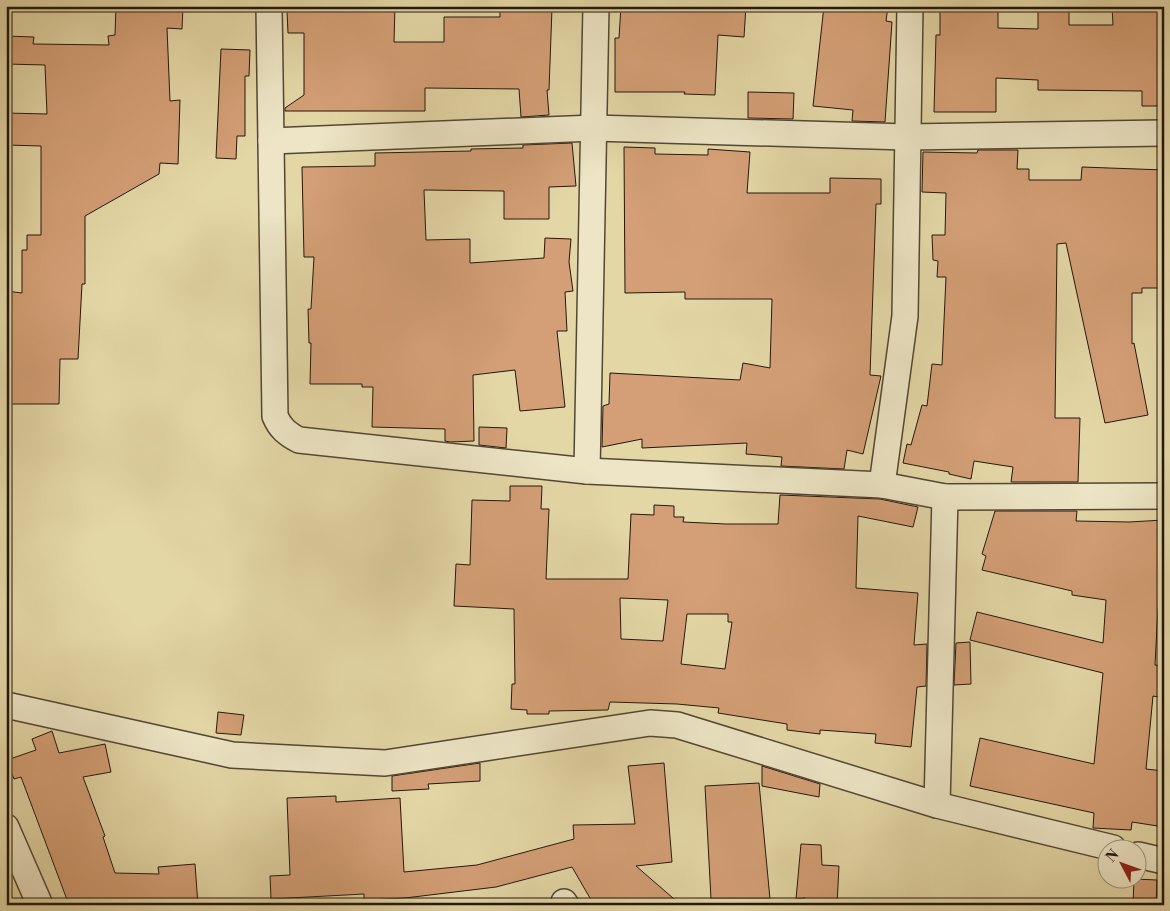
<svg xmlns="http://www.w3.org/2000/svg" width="1170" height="911" viewBox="0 0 1170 911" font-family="'Libre Bodoni',serif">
  <rect width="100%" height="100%" fill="#e4d7a6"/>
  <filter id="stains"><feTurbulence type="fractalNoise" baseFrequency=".004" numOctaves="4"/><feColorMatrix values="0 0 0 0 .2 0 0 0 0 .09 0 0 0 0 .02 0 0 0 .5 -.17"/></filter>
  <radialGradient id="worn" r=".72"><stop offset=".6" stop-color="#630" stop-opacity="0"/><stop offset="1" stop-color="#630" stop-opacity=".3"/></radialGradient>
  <g fill="#d49f76" stroke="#22170f" fill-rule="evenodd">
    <path d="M116 6H183L182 29 167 28 170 101 180 100 178 164 160 163 159 174 85 216V284H82L78 359H60L59 404H6V291L22 293V250H27V235H41V146L6 145V113L47 114 45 65 6 64V36L34 37 33 44 109 45 108 36 115 35Z"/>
    <path d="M300 6H395L394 42H444V17H500V6L552 8 549 90H547L549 115 521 117 519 89 425 88V111H285V108L304 95V33H288L287 11 300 10Z"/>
    <path d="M621 6H746L744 37 718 35 715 95 684 94 685 92H615V38H619Z"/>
    <path d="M824 6H888L886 21 892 22 885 122 852 121 853 110 813 106Z"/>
    <path d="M940 6H998V28L1038 29V6H1069V25H1113L1112 6H1164V106H1142V91L1038 90V80L996 78V112H934L936 35H940Z"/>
    <path d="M221 49 250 50 249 76H245V136H237L236 159 216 158Z"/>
    <path d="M748 92 794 93 793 119 748 118Z"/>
    <path d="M572 143 576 186 549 187V219H504V191L424 190 426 240 470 239V263L544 258 545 238 571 239 569 262 573 291 565 292 567 331H557L565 407 520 411 515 370 473 375 474 441 450 442 445 441V429L372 427 373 387H362V384H310L311 343H309L308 309H311L314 257H304L302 167 375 166V153L471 151V149L523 148V145Z"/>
    <path d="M624 147 655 148V154L708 155V149L750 152 747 193H830V178L881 179V204H876L870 375 881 376 863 454 847 450 844 469 781 466 782 457 746 454 747 443 642 448V439L602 447 603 406 609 404 610 373 740 380 743 363 770 368 772 299H685V292L625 293Z"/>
    <path d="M978 150H1018L1017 169H1029V180H1081L1082 167 1164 170V288H1142V293H1132V344L1134 343 1148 415 1105 423 1066 243 1057 244 1055 418H1080L1078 482H1011L1013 467 974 461 971 479 949 474V472L903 463 907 444 911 445 922 405 927 406 932 364 942 365 946 277H937L938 261 933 260 932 235H945L946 193 922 192 923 152 977 153Z"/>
    <path d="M479 427 507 428 506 448 479 445Z"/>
    <path d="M510 486H542L541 509H549L546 579H628L631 514 654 515V505L674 506V517H684L683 522 726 524H778L780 495 880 499 918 507 913 527 858 516 856 588 918 593 914 645 927 644 926 686 917 687 911 747 875 743 876 734 820 730V734L787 730V724L718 713 719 708 677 704 610 702 608 710 549 711V714H527V710L511 709 512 684H515L514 609 454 606 456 564 470 565 472 500 510 501ZM620 598 668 600 663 641 621 639ZM687 614H728V622H732L725 669 681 664Z"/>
    <path d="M995 511H1077L1076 521 1129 522 1164 520V609L1158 608 1155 665 1164 666V698L1153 696 1146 769 1164 771V827L1132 822 1131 830 1093 828 1094 813 970 786 980 738 1094 764 1103 673 970 640 977 612 1103 643 1106 600 1072 595V591L982 570 986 556 982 554Z"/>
    <path d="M970 642 971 684 954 685 956 643Z"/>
    <path d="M218 712 244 715 241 735 216 733Z"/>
    <path d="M52 731 59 753 105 744 111 772 83 777 105 836 103 837 115 873 159 874 158 867 195 864 198 905H69L21 777 14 779 7 760 36 750 32 739Z"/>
    <path d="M480 763V781L428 784 429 789 392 791V776Z"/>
    <path d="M664 763 672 862 636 866 681 905H594L572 867 496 887 405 898 364 900V894L271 899 270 876 290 875 287 798 336 796V802L400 798 404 872 477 865 574 839 573 825 635 824 628 766Z"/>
    <path d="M762 766 820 784 819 797 762 786Z"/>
    <path d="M759 783 770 899H711L705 786Z"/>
    <path d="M801 844 821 845 822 865 839 866 837 905H805V898L796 899Z"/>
    <path d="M1134 879 1157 880 1156 905H1133Z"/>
  </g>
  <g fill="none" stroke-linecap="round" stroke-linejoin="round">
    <defs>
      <g id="street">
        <path d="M269 6 275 416C280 428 287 434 299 440L587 471 882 485 945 497 1164 496"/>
        <path d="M271 141 594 128 907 137 1164 133"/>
        <path d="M587 471 596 6"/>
        <path d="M882 485 905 316 910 6"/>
        <path d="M6 705 232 755 385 763 650 723 677 725 937 805 1113 848"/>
        <path d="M937 805 945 497"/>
        <path d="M6 827 40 905"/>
        <path d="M1138 855 1164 861"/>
        <path d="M564 902 566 905"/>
      </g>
    </defs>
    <use href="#street" stroke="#524735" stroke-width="28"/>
    <use href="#street" stroke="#ede5c5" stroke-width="25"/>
  </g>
  <rect width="1170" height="911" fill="none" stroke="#e4d7a6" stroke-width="25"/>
  <rect x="8" y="8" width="1155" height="896" fill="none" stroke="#22170f" stroke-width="2.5"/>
  <rect x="12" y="12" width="1145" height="886" fill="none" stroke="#22170f"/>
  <g transform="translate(1122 864) rotate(311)"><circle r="24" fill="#ede5c5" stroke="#9c937c"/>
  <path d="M0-4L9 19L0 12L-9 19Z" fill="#8f2418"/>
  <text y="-8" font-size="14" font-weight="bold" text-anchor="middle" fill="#22170f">N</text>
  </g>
  <rect width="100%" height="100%" filter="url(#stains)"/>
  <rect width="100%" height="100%" fill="url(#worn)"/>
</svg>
